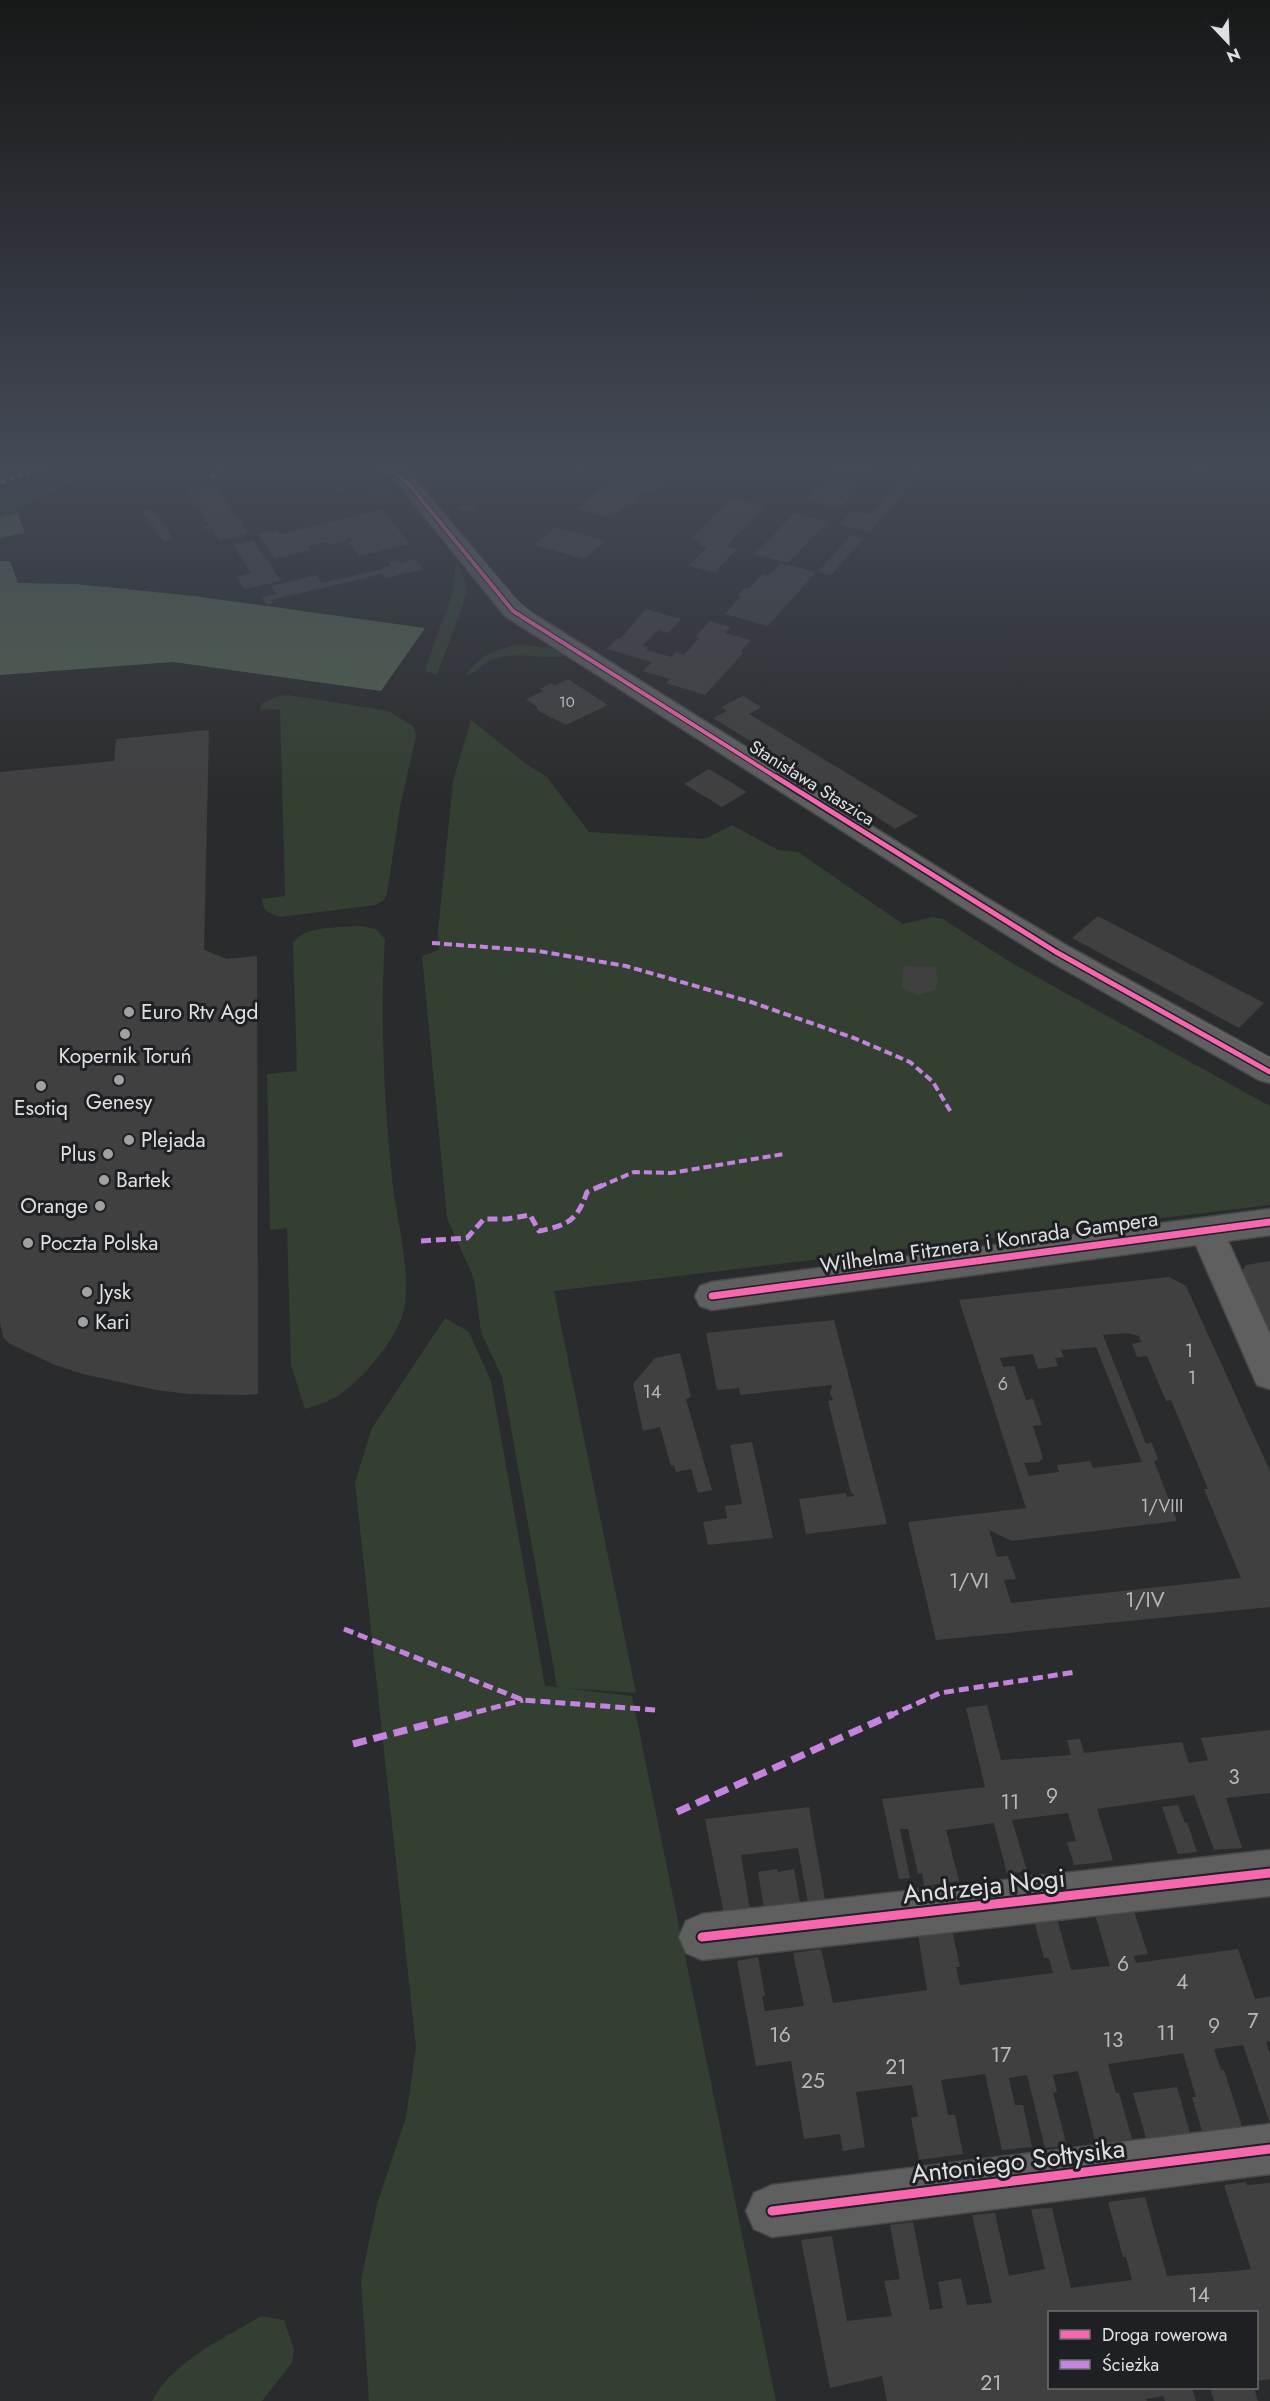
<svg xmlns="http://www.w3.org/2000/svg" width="1270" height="2401" viewBox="0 0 1270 2401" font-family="Jost,sans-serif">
  <rect width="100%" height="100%" fill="#2a2b2c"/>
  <g fill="#333f31">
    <path d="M70 463H132C103 472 75 481 47 494 31 502 17 512 0 518V488Z"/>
    <path d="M308 463H357L393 493 376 497 363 487 335 492Z"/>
    <path d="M456 559 467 588 462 608 437 674 427 672 425 670 452 594Z"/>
    <path d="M520 645 552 648 565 656C542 660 518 651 494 659 483 662 477 674 466 675 481 654 496 649 520 645Z"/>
    <path d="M288 695 389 711 414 727 416 736 400 807 387 894 384 900 376 905 280 917C269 913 263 912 262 899L285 896 280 709 260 710 261 704 278 696Z"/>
    <path d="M471 720 529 766 546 776 589 832 705 839 732 825 778 850 798 852 903 924 933 917 943 919 1015 965 1270 1106V1205L554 1291 636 1693 565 1688 632 1696 776 2401H369L361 2280 377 2204 406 2117 416 2047 355 1482 372 1428 445 1318 469 1332 491 1381 545 1686 557 1687 502 1377 481 1332 474 1279 447 1218 422 956 439 950 438 931 453 781Z"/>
    <path d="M359 926 376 929 385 939C380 1019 384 1099 392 1179 396 1217 412 1274 404 1310 396 1340 367 1374 342 1393 332 1401 318 1405 305 1409L291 1365 287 1228 270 1230 267 1074 297 1071 293 943C305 925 339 928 359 926Z"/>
    <path d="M261 2316 284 2320 294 2349 292 2363 262 2401H152C174 2360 222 2340 261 2316Z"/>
  </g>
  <g fill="#50614e">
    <path d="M17 512 25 533 0 538V518Z"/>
    <path d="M0 561H10L18 583 75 584 194 596 425 628 381 691 173 662 0 675Z"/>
  </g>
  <g fill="#404041" fill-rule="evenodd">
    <path d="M549 463H595L584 473Z"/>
    <path d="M840 463 874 470 840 508 806 500Z"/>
    <path d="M1184 463H1233V464L1196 472Z"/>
    <path d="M911 466 925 469 869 532 840 525 853 510 870 515Z"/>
    <path d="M622 470 667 481 656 491 647 488 634 499 639 500 633 505 628 504 612 518 576 509Z"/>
    <path d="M216 485 223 495H226L228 498 225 499 238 518H241L244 522H241L248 533 240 535 241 537 219 540 212 529 206 530 203 526 209 525 197 505 191 506 188 503 195 501 188 491Z"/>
    <path d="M732 498 765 506 726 546 737 549 715 572 688 566 707 548 698 545 702 541 692 538Z"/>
    <path d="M473 504 477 509 462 512 458 506Z"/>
    <path d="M153 509 173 539 164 542 143 511Z"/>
    <path d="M382 509 410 544 359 556 352 546 348 544 354 540 347 538V541L329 545 327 542 308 546 311 550 275 559 257 534 277 530 280 534Z"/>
    <path d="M795 513 828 522 788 563 754 554Z"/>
    <path d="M555 527 605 541 585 559 534 545Z"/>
    <path d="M851 535 864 538 831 575 818 572Z"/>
    <path d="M253 540 281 581 245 589 236 577 251 573 233 545Z"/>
    <path d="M415 559 423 569 385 578 382 574 271 600 273 603 267 605 262 597 276 594 271 586 317 575 321 583 378 570 391 565 389 562 398 560 400 563Z"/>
    <path d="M781 563 816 572 768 626 725 614 741 596 738 595 745 588 749 589 762 574 768 576Z"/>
    <path d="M646 609 681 619 668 633 658 630 642 646 649 647 646 650 672 657 676 652 684 655 699 638 695 637 710 621 731 627 725 633 751 640 741 651 744 652 705 695 666 683 670 679 643 671 652 662 607 649 617 639H620Z"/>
    <path d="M568 679 608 705 566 725 537 710V707L526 699 543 691 540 689 551 683 555 686Z"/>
    <path d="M743 696 761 707 749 714 918 816 895 829 858 804 855 805 713 718 727 711 721 707Z"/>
    <path d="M209 730 204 950 227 959 257 956 258 1394 243 1395 189 1394 156 1390 83 1374 55 1365 10 1344 3 1337 0 1322V772L114 761 116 739Z"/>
    <path d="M709 769 747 792 722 807 684 784Z"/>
    <path d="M1098 916 1264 1003 1239 1028 1072 938Z"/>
    <path d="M903 966 935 967 938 978 936 990 918 995 902 988Z"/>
    <path d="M1270 1261V1337L1240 1274 1246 1265Z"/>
    <path d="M1169 1277 1186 1286 1270 1471V1607L936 1640 908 1522 1026 1508 959 1300ZM1127 1333 1139 1336 1141 1342 1132 1344 1137 1357 1147 1356 1166 1401 1171 1400 1208 1489H1204L1241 1578 1011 1603 1004 1580 1016 1579 1008 1556 997 1557 989 1530 1012 1541 1177 1521 1154 1461 1158 1460 1152 1443 1146 1444 1103 1335ZM1096 1347 1142 1462 1093 1468 1090 1461 1057 1465 1059 1472 1029 1476 1024 1463 1039 1462 1043 1458 1033 1426 1042 1425 1033 1399 1026 1400 1014 1366 1003 1367 1000 1358 1033 1354 1038 1369 1058 1366 1055 1358 1064 1357 1061 1350Z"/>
    <path d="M834 1320 887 1524 806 1534 799 1499 846 1493 847 1497 855 1496 851 1493 828 1401 833 1400 830 1393 832 1385 740 1395 739 1388 717 1390 706 1333Z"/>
    <path d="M680 1353 691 1397 686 1399 712 1490 698 1493 691 1469 676 1472 674 1465 671 1466 660 1427 643 1431 633 1384 655 1358Z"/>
    <path d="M752 1442 773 1538 708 1545 703 1522 727 1518 725 1506 742 1504 730 1445Z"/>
    <path d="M987 1705 1001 1760 1071 1755 1067 1740 1080 1739 1084 1753 1182 1742 1189 1763 1208 1760 1201 1738 1270 1730V1793L1226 1798 1242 1848 1214 1850 1194 1795 1097 1809 1113 1860 1096 1863 1074 1865 1067 1842 1076 1841 1068 1813 1012 1820 1027 1871 1007 1874 994 1823 946 1830 959 1881 924 1886 922 1873 918 1874 908 1829H900L910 1878 899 1879 882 1799 985 1787 966 1708Z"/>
    <path d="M1178 1805 1185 1823 1187 1822 1197 1852 1178 1854 1162 1807Z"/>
    <path d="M809 1807 825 1900 808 1903 798 1848 741 1855 750 1910 724 1914 705 1819Z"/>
    <path d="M777 1869 778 1872 794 1869 800 1903 764 1908 758 1872Z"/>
    <path d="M1132 1905 1148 1954 1134 1956 1136 1963 1238 1949 1255 1999 1270 1996V2041L1266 2042 1270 2054V2123L1243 2045 1214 2049 1221 2070H1224L1242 2126 1202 2131 1192 2097H1196L1183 2053 1108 2064 1116 2093H1119L1132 2139 1096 2144 1078 2071 1053 2075 1057 2092 1053 2093 1067 2146 1045 2148 1027 2075 1009 2078 1015 2105H1023L1032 2147 1002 2150 985 2074 941 2080 948 2115H955L963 2154 919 2160 911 2118 918 2116 912 2085 856 2092 865 2147 843 2151 840 2134 804 2139 791 2061 756 2066 737 1961 758 1957 765 1996H762L765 2011 804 2006 793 1953 821 1949 833 2003 927 1990 918 1935 952 1930 960 1967H956L960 1985 1053 1973 1049 1958H1044L1033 1917 1056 1915 1071 1970 1110 1966 1094 1911Z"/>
    <path d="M1177 2087 1190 2133 1146 2138 1133 2093Z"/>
    <path d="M1246 2182 1247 2185 1270 2183V2379L1257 2381 1256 2312H1050V2388H1192L1196 2401H1165L1163 2396 1146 2399 1147 2401H887L882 2376 830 2388 801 2240 832 2236 847 2321 892 2316 884 2281 900 2279 890 2225 913 2222 930 2310 943 2308 938 2282 961 2278 967 2305 992 2303 972 2215 995 2213 1009 2276 1045 2269 1031 2209 1052 2208 1071 2288 1132 2280 1126 2257H1123L1108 2202 1145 2197 1167 2276 1235 2271 1251 2269 1224 2185Z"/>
    <path d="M1210 2388H1254L1258 2401H1214Z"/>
  </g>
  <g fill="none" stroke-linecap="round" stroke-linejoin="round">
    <defs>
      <g id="minor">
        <path d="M374 463H396L414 478 521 606 982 895 1066 945 1270 1058V1083L1259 1080 1046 959 962 907 505 616 400 486Z"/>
        <path d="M1270 1209V1235L1228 1241 1270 1334V1389L1257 1385 1196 1245 712 1310 700 1306 695 1296 700 1286 712 1282Z"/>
        <path d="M1270 1850V1896L702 1960 686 1953 679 1937 686 1921 702 1914Z"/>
        <path d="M1270 2124V2174L772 2237 754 2229 746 2211 754 2193 772 2185Z"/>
      </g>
      <path id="major" d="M13 463H41L39 467 0 481V468Z"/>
    </defs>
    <use href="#minor" stroke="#474849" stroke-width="3"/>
    <use href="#major" stroke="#474849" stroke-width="3"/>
    <use href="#minor" fill="#5f5f5f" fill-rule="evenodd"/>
    <use href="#major" fill="#686969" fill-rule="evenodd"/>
    <path stroke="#666668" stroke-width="1.5" d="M399 463 513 597 539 620 1006 912 1082 957 1270 1058"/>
    <g stroke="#c483df" stroke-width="3" stroke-dasharray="6 3" stroke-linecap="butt">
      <path d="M212 479 219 463"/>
      <path d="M0 483 60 463"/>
    </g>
    <g stroke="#c483df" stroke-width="4" stroke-dasharray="8 4" stroke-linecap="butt">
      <path d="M432 943 538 951 626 966 751 1002 854 1038 910 1062 933 1082 952 1114"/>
      <path d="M599 1187 634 1172 671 1173 784 1154"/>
    </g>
    <g stroke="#c483df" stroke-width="5" stroke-dasharray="10 5" stroke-linecap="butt">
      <path d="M421 1241 467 1238 484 1219H507L530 1215 539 1231C568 1225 577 1221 587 1192L603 1185"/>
      <path d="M344 1629 523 1700 656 1710"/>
      <path d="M462 1716 523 1700"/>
      <path d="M889 1716 940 1693 1076 1672"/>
    </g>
    <g stroke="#c483df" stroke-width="7" stroke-dasharray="14 7" stroke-linecap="butt">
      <path d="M353 1744 467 1714"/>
      <path d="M677 1812 893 1714"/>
    </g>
    <defs>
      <path id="cycleway-far3" d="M383 463 407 482 513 611 779 779"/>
      <path id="cycleway-far2" d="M776 777 1056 952 1270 1072"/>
      <path id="cycleway-far1" d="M712 1296 1270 1222"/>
      <g id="cycleway">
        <path d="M702 1937 1270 1873"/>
        <path d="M772 2211 1270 2149"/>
      </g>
    </defs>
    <use href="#cycleway-far3" stroke="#1f2023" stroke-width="6"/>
    <use href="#cycleway-far2" stroke="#1f2023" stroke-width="8"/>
    <use href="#cycleway-far1" stroke="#1f2023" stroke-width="10"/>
    <use href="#cycleway" stroke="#1f2023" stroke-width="13"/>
    <use href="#cycleway-far3" stroke="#f766af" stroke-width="4"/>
    <use href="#cycleway-far2" stroke="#f766af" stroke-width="5"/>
    <use href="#cycleway-far1" stroke="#f766af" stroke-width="7"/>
    <use href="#cycleway" stroke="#f766af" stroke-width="9"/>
  </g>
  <linearGradient id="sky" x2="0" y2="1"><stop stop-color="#171818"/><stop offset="0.58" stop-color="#444a56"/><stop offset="1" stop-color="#444a56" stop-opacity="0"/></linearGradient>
  <rect width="1270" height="800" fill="url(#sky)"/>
  <g fill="#a0a1a2" stroke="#1f2023" stroke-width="2">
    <circle cx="129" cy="1012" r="6"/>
    <circle cx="125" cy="1034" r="6"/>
    <circle cx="119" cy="1080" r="6"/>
    <circle cx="41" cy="1086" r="6"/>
    <circle cx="129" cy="1140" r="6"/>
    <circle cx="108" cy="1154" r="6"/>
    <circle cx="104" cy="1180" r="6"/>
    <circle cx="100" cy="1206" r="6"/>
    <circle cx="28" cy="1243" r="6"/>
    <circle cx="87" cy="1292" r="6"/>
    <circle cx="83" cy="1322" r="6"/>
  </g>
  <g text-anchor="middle" stroke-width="6" stroke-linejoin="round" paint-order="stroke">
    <g font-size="15" fill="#b7b8ba">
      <text x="567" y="707">10</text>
    </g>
    <g font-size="18" fill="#dfe0e2" stroke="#1f2023">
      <text transform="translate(812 783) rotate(32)" y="6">Stanisława Staszica</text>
    </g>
    <g font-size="18" fill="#b7b8ba">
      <text x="1189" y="1357">1</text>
      <text x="1192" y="1384">1</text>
      <text x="1003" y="1390">6</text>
      <text x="652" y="1398">14</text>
      <text x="1162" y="1512">1/VIII</text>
    </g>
    <g font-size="21" fill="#dfe0e2" stroke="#1f2023" text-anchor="start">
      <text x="141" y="1019">Euro Rtv Agd</text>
      <text x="125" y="1063" text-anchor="middle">Kopernik Toruń</text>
      <text x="119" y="1109" text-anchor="middle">Genesy</text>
      <text x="41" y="1115" text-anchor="middle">Esotiq</text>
      <text x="141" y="1147">Plejada</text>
      <text x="96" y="1161" text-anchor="end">Plus</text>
      <text x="116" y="1187">Bartek</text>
      <text x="88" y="1213" text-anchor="end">Orange</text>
      <text x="40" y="1250">Poczta Polska</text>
      <text x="99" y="1299">Jysk</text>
      <text x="95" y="1329">Kari</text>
    </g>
    <g font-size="21" fill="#dfe0e2" stroke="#1f2023">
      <text transform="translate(989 1242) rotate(-8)" y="7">Wilhelma Fitznera i Konrada Gampera</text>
    </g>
    <g font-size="21" fill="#b7b8ba">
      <text x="969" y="1588">1/VI</text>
      <text x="1145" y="1607">1/IV</text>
      <text x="1234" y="1784">3</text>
      <text x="1052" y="1803">9</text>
      <text x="1010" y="1809">11</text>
      <text x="1123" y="1971">6</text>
      <text x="1182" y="1989">4</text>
      <text x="1253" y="2028">7</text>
      <text x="1214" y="2033">9</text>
      <text x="1166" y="2040">11</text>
      <text x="780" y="2042">16</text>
      <text x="1113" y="2047">13</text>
      <text x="1001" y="2062">17</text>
      <text x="896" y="2074">21</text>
      <text x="813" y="2088">25</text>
      <text x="1199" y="2302">14</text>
      <text x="991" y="2390">21</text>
    </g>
    <g font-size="26" fill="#dfe0e2" stroke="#1f2023">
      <text transform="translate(984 1886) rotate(-6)" y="9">Andrzeja Nogi</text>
      <text transform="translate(1018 2161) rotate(-7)" y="9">Antoniego Sołtysika</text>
    </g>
  </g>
  <rect x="1048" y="2311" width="210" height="78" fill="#1f2023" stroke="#6c6d6f" stroke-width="1.5"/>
  <rect x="1060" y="2330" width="30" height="9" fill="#f766af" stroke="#6c6d6f" stroke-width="1.5"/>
  <text x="1102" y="2341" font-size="18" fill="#dfe0e2">Droga rowerowa</text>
  <rect x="1060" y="2360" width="30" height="9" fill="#c483df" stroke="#6c6d6f" stroke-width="1.5"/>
  <text x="1102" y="2371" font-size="18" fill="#dfe0e2">Ścieżka</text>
  <g transform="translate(1228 42) rotate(157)" stroke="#1f2023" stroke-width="4.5" paint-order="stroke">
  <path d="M0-4.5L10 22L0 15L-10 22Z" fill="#dfe0e2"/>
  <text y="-9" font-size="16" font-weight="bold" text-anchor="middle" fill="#dfe0e2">N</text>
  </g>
</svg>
